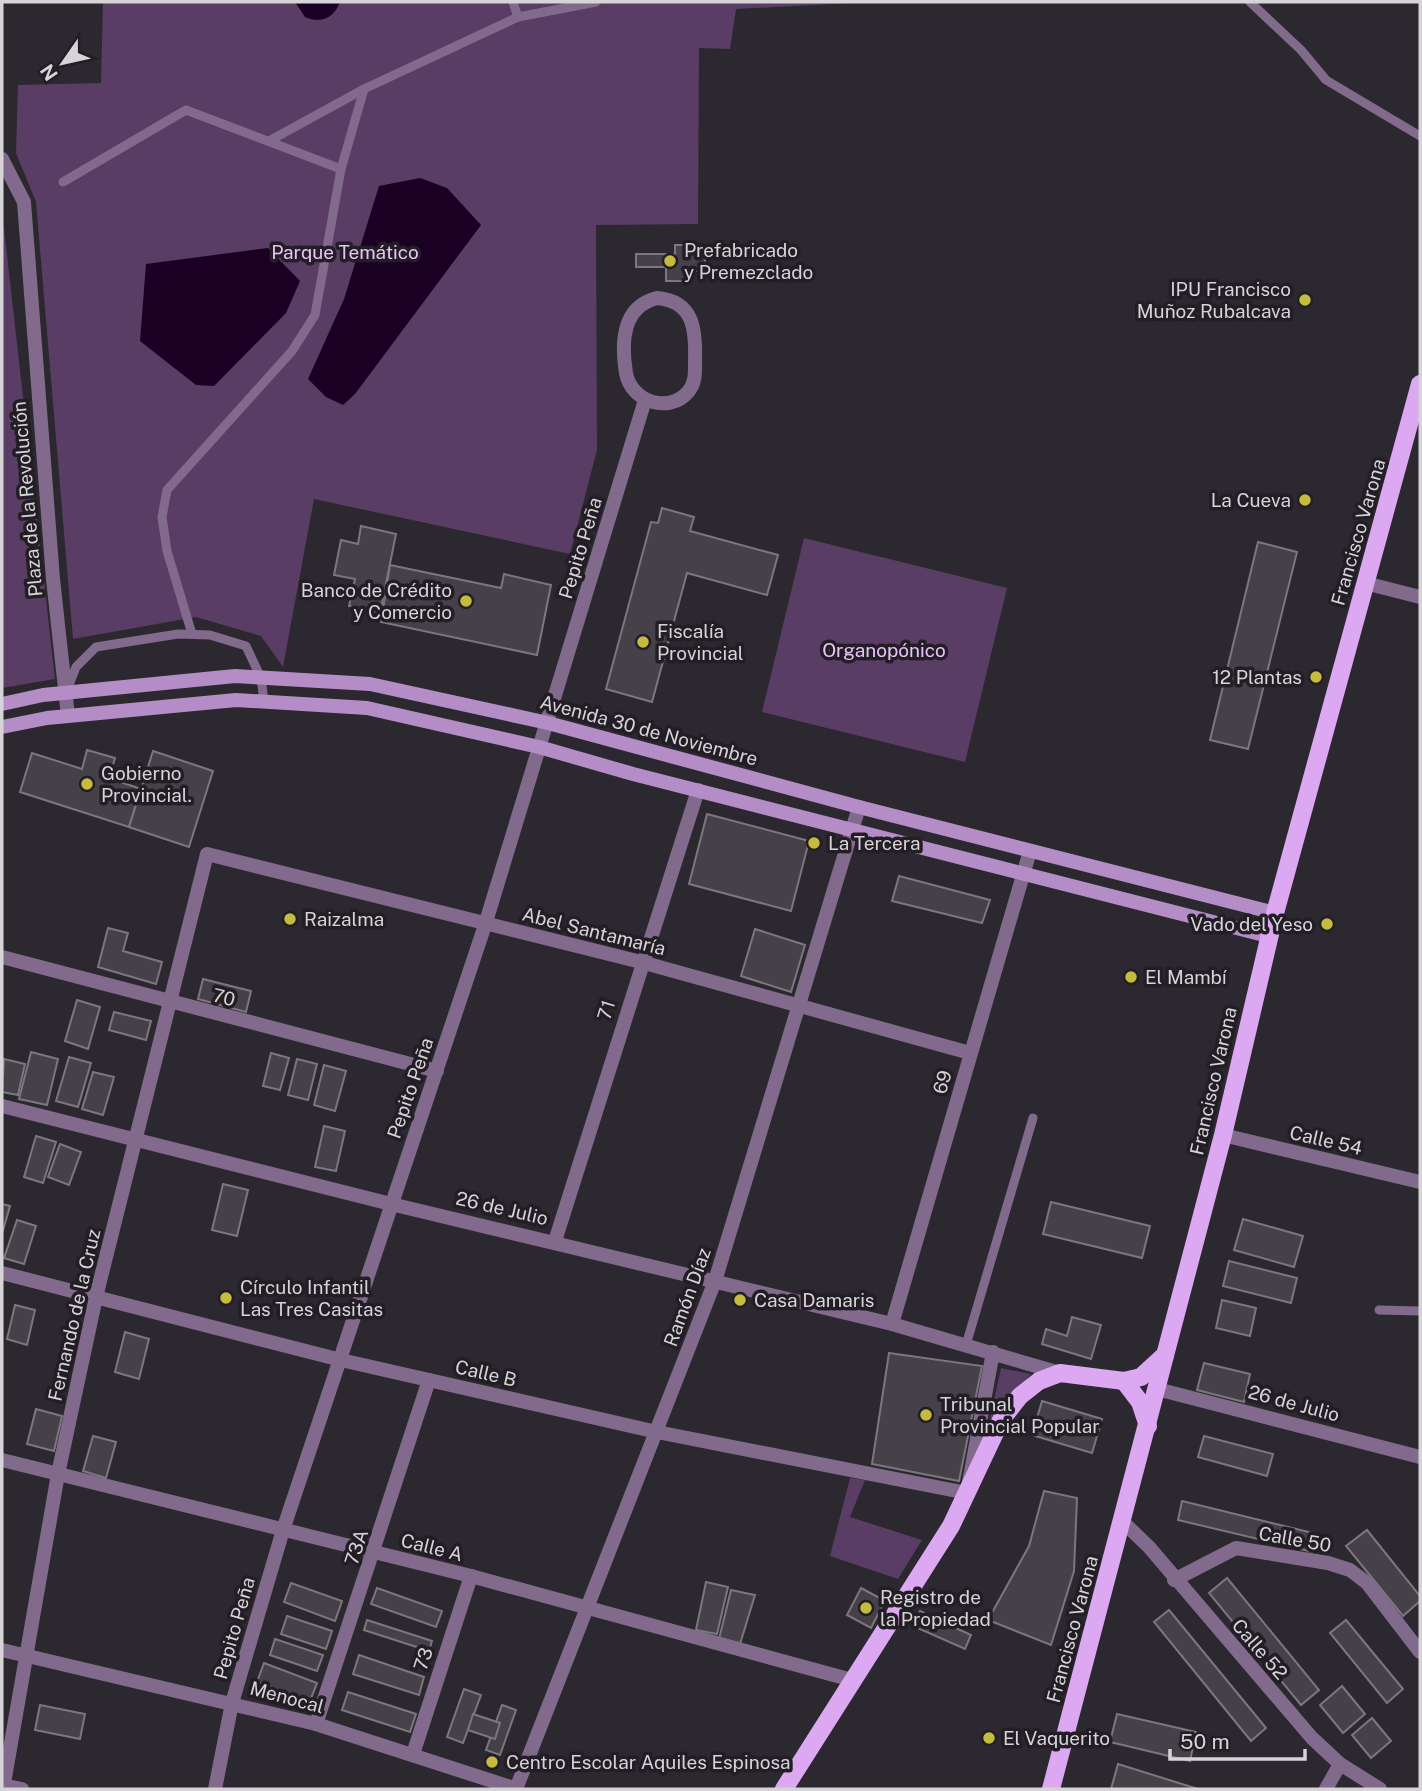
<svg xmlns="http://www.w3.org/2000/svg" width="1422" height="1791" viewBox="0 0 1422 1791" font-family="'Public Sans',sans-serif">
  <rect width="100%" height="100%" fill="#2c282f"/>
  <g fill="#593d64">
    <path d="M103 2H869L736 9 730 49 699 48 698 224 596 225 597 450 570 554 314 499 283 667 261 636 196 617 73 639 36 202 16 153 18 85 101 83Z"/>
    <path d="M2 211 55 679 2 688Z"/>
    <path d="M804 538 1007 588 965 762 762 712Z"/>
    <path d="M1001 1368 1031 1374 988 1428Z"/>
    <path d="M850 1478 865 1480 850 1517 922 1540 898 1579 830 1556Z"/>
  </g>
  <g fill="#1a0123">
    <path d="M295 2H340C334 18 321 24 305 17Z"/>
    <path d="M420 178 447 188 481 225 355 394 343 405 326 397 308 379 344 299 379 186Z"/>
    <path d="M268 248 300 281 286 313 214 386 196 385 140 341 146 264Z"/>
  </g>
  <g fill="#464148" stroke="#7c767f" stroke-width="2">
    <path d="M675 245H691V253H705V271H691V281H666V267H636V254H675Z"/>
    <path d="M662 508 694 517 690 531 778 555 767 595 687 573 652 702 606 689 651 522 658 523Z"/>
    <path d="M361 526 396 534 380 613 349 606 355 579 334 575 341 540 358 544Z"/>
    <path d="M1258 542 1297 552 1248 749 1210 740Z"/>
    <path d="M390 565 501 588 504 574 551 585 537 655 381 622Z"/>
    <path d="M87 750 115 758 109 778 141 789 129 827 20 792 32 753 82 769Z"/>
    <path d="M153 751 213 771 189 847 129 827Z"/>
    <path d="M707 814 809 841 791 911 689 884Z"/>
    <path d="M899 876 990 900 982 923 892 901Z"/>
    <path d="M108 928 128 933 123 951 162 962 156 984 98 967Z"/>
    <path d="M755 929 805 945 791 992 741 976Z"/>
    <path d="M203 979 251 991 246 1012 198 999Z"/>
    <path d="M77 1000 100 1007 88 1049 65 1041Z"/>
    <path d="M114 1012 151 1021 146 1040 109 1030Z"/>
    <path d="M31 1052 58 1059 47 1105 19 1099Z"/>
    <path d="M271 1053 289 1058 280 1090 263 1086Z"/>
    <path d="M69 1057 91 1063 78 1107 56 1101Z"/>
    <path d="M4 1059 25 1064 18 1095 2 1092Z"/>
    <path d="M297 1059 317 1064 308 1100 288 1095Z"/>
    <path d="M324 1065 346 1071 335 1111 314 1105Z"/>
    <path d="M93 1072 114 1077 103 1115 82 1109Z"/>
    <path d="M324 1126 345 1131 336 1171 315 1167Z"/>
    <path d="M36 1136 56 1142 43 1183 24 1177Z"/>
    <path d="M60 1144 81 1152 69 1185 48 1177Z"/>
    <path d="M223 1184 248 1190 237 1236 212 1230Z"/>
    <path d="M1051 1202 1150 1226 1142 1258 1043 1234Z"/>
    <path d="M2 1204 10 1206 2 1234Z"/>
    <path d="M1243 1219 1303 1236 1294 1267 1234 1250Z"/>
    <path d="M17 1220 36 1226 24 1264 4 1258Z"/>
    <path d="M1229 1261 1297 1278 1291 1303 1223 1286Z"/>
    <path d="M1222 1300 1256 1308 1250 1336 1216 1328Z"/>
    <path d="M15 1305 35 1310 27 1345 7 1339Z"/>
    <path d="M1072 1317 1101 1325 1091 1359 1042 1344 1046 1329 1067 1336Z"/>
    <path d="M125 1332 149 1339 139 1379 115 1372Z"/>
    <path d="M889 1353 982 1366 959 1481 872 1464Z"/>
    <path d="M1204 1363 1250 1374 1244 1402 1197 1390Z"/>
    <path d="M1042 1401 1102 1419 1092 1453 1032 1435Z"/>
    <path d="M36 1409 62 1416 54 1451 27 1444Z"/>
    <path d="M93 1436 116 1442 106 1478 83 1471Z"/>
    <path d="M1204 1436 1273 1454 1267 1476 1198 1457Z"/>
    <path d="M1044 1491 1077 1498 1074 1571 1051 1645 988 1620 1029 1546Z"/>
    <path d="M1182 1501 1317 1534 1313 1552 1178 1520Z"/>
    <path d="M1367 1530 1420 1596V1601L1403 1616 1346 1546Z"/>
    <path d="M1227 1578 1319 1690 1301 1705 1209 1593Z"/>
    <path d="M706 1582 728 1587 717 1634 696 1630Z"/>
    <path d="M291 1583 342 1601 335 1621 284 1602Z"/>
    <path d="M377 1588 442 1611 436 1627 371 1604Z"/>
    <path d="M861 1588 885 1601 871 1628 847 1615Z"/>
    <path d="M731 1590 755 1595 740 1644 719 1639Z"/>
    <path d="M1169 1610 1266 1728 1251 1741 1154 1622Z"/>
    <path d="M920 1611 971 1635 965 1649 913 1626Z"/>
    <path d="M287 1616 332 1631 326 1649 281 1634Z"/>
    <path d="M367 1620 432 1641 429 1651 364 1630Z"/>
    <path d="M1346 1620 1403 1689 1387 1703 1330 1633Z"/>
    <path d="M275 1639 323 1655 317 1671 270 1655Z"/>
    <path d="M359 1655 424 1677 419 1695 353 1674Z"/>
    <path d="M264 1663 317 1683 310 1701 257 1682Z"/>
    <path d="M1342 1686 1365 1714 1343 1733 1320 1705Z"/>
    <path d="M464 1689 481 1695 463 1743 447 1737Z"/>
    <path d="M348 1692 416 1714 410 1732 342 1710Z"/>
    <path d="M40 1705 85 1714 80 1739 35 1730Z"/>
    <path d="M502 1705 516 1710 500 1755 486 1750Z"/>
    <path d="M473 1714 500 1723 495 1739 468 1730Z"/>
    <path d="M1117 1714 1196 1732 1190 1761 1110 1742Z"/>
    <path d="M1372 1718 1391 1741 1371 1758 1352 1735Z"/>
    <path d="M1118 1764 1198 1789H1111Z"/>
  </g>
  <g fill="none" stroke-linecap="round" stroke-linejoin="round">
    <g stroke="#826a8d" stroke-width="9">
      <path d="M513 2 518 17"/>
      <path d="M1250 2 1301 50 1326 80 1420 136"/>
      <path d="M269 141 364 89 518 17 596 2"/>
      <path d="M63 182 186 110 341 169"/>
      <path d="M192 634 167 551 162 517 167 490 292 351 315 315 341 169 364 89"/>
      <path d="M67 690 76 667 96 647 178 634 210 635 246 646 261 678 264 701"/>
      <path d="M1379 1310 1420 1311"/>
      <path d="M966 1345 1033 1118"/>
    </g>
    <g stroke="#826a8d" stroke-width="14">
      <path d="M2 159 24 202 53 579 68 716"/>
      <path d="M657 298C694 301 696 330 695 361 695 372 696 383 688 392 669 414 631 402 626 373 621 342 622 307 657 298Z"/>
      <path d="M1365 583 1420 597"/>
      <path d="M2 957 437 1071"/>
      <path d="M2 1106 391 1204 892 1324 1060 1373"/>
      <path d="M1223 1135 1420 1182"/>
      <path d="M555 1241 698 790"/>
      <path d="M2 1273 341 1360 657 1432 967 1493 993 1352"/>
      <path d="M892 1324 1030 851"/>
      <path d="M1157 1389 1420 1457"/>
      <path d="M2 1460 471 1576 852 1680"/>
      <path d="M1122 1521 1149 1547 1312 1738 1340 1764 1380 1789"/>
      <path d="M1174 1580 1236 1548 1328 1563 1350 1570 1367 1583 1420 1652"/>
      <path d="M2 1650 316 1724 517 1789"/>
      <path d="M316 1724 429 1380"/>
      <path d="M413 1754 471 1576"/>
      <path d="M3 1789 58 1474 96 1297 207 854 641 962 970 1053"/>
      <path d="M215 1789 232 1703 283 1530 485 925 645 400"/>
      <path d="M516 1789 715 1281 859 807"/>
      <path d="M1326 1789 1340 1764"/>
    </g>
    <path stroke="#826a8d" stroke-width="14" d="M2 1785 22 1789"/>
    <g stroke="#b58dc6" stroke-width="14">
      <path d="M2 704 43 695 235 676 370 684 548 723 859 807 1275 913"/>
      <path d="M2 727 47 718 236 700 367 708 539 747 633 774 1268 936"/>
    </g>
    <g stroke="#dca8f2" stroke-width="18">
      <path d="M1124 1381 1140 1402 1148 1426"/>
      <path d="M784 1789 951 1526 1001 1420 1020 1396 1039 1381 1060 1373 1124 1381 1141 1377 1165 1355"/>
      <path d="M1051 1789 1223 1135 1275 913 1420 384"/>
    </g>
  </g>
  <g fill="#c5bc3d" stroke="#231e25" stroke-width="2.5">
    <circle cx="670" cy="261" r="7"/>
    <circle cx="1305" cy="300" r="7"/>
    <circle cx="1305" cy="500" r="7"/>
    <circle cx="466" cy="601" r="7"/>
    <circle cx="643" cy="642" r="7"/>
    <circle cx="1316" cy="677" r="7"/>
    <circle cx="87" cy="784" r="7"/>
    <circle cx="814" cy="843" r="7"/>
    <circle cx="290" cy="919" r="7"/>
    <circle cx="1327" cy="924" r="7"/>
    <circle cx="1131" cy="977" r="7"/>
    <circle cx="226" cy="1298" r="7"/>
    <circle cx="740" cy="1300" r="7"/>
    <circle cx="926" cy="1415" r="7"/>
    <circle cx="866" cy="1608" r="7"/>
    <circle cx="989" cy="1738" r="7"/>
    <circle cx="492" cy="1762" r="7"/>
  </g>
  <g text-anchor="middle" stroke-width="7" stroke-linejoin="round" paint-order="stroke">
    <g font-size="19" fill="#d7d4d8" stroke="#231e25" text-anchor="start">
      <text x="684" y="257">Prefabricado<tspan x="684" dy="22">y Premezclado</tspan></text>
      <text x="1291" y="296" text-anchor="end">IPU Francisco<tspan x="1291" dy="22">Muñoz Rubalcava</tspan></text>
      <text x="1291" y="507" text-anchor="end">La Cueva</text>
      <text x="452" y="597" text-anchor="end">Banco de Crédito<tspan x="452" dy="22">y Comercio</tspan></text>
      <text x="657" y="638">Fiscalía<tspan x="657" dy="22">Provincial</tspan></text>
      <text x="1302" y="684" text-anchor="end">12 Plantas</text>
      <text x="101" y="780">Gobierno<tspan x="101" dy="22">Provincial.</tspan></text>
      <text x="828" y="850">La Tercera</text>
      <text x="304" y="926">Raizalma</text>
      <text x="1313" y="931" text-anchor="end">Vado del Yeso</text>
      <text x="1145" y="984">El Mambí</text>
      <text x="240" y="1294">Círculo Infantil<tspan x="240" dy="22">Las Tres Casitas</tspan></text>
      <text x="754" y="1307">Casa Damaris</text>
      <text x="940" y="1411">Tribunal<tspan x="940" dy="22">Provincial Popular</tspan></text>
      <text x="880" y="1604">Registro de<tspan x="880" dy="22">la Propiedad</tspan></text>
      <text x="1003" y="1745">El Vaquerito</text>
      <text x="506" y="1769">Centro Escolar Aquiles Espinosa</text>
    </g>
    <g font-size="19" fill="#e8c2f8" stroke="#231e25">
      <text x="345" y="259">Parque Temático</text>
      <text x="884" y="657">Organopónico</text>
    </g>
    <g font-size="19" fill="#d7d4d8" stroke="#231e25">
      <text transform="translate(27 499) rotate(-95)" y="7">Plaza de la Revolución</text>
      <text transform="translate(1358 532) rotate(-74)" y="7">Francisco Varona</text>
      <text transform="translate(580 548) rotate(-73)" y="7">Pepito Peña</text>
      <text transform="translate(649 730) rotate(15)" y="7">Avenida 30 de Noviembre</text>
      <text transform="translate(594 931) rotate(14)" y="7">Abel Santamaría</text>
      <text transform="translate(224 997) rotate(14)" y="7">70</text>
      <text transform="translate(606 1010) rotate(-73)" y="7">71</text>
      <text transform="translate(1213 1081) rotate(-77)" y="7">Francisco Varona</text>
      <text transform="translate(942 1082) rotate(-74)" y="7">69</text>
      <text transform="translate(410 1088) rotate(-71)" y="7">Pepito Peña</text>
      <text transform="translate(1326 1140) rotate(13)" y="7">Calle 54</text>
      <text transform="translate(502 1208) rotate(13)" y="7">26 de Julio</text>
      <text transform="translate(687 1297) rotate(-70)" y="7">Ramón Díaz</text>
      <text transform="translate(74 1315) rotate(-77)" y="7">Fernando de la Cruz</text>
      <text transform="translate(486 1373) rotate(13)" y="7">Calle B</text>
      <text transform="translate(1294 1403) rotate(15)" y="7">26 de Julio</text>
      <text transform="translate(1295 1539) rotate(10)" y="7">Calle 50</text>
      <text transform="translate(356 1547) rotate(-72)" y="7">73A</text>
      <text transform="translate(432 1547) rotate(14)" y="7">Calle A</text>
      <text transform="translate(234 1628) rotate(-74)" y="7">Pepito Peña</text>
      <text transform="translate(1072 1629) rotate(-75)" y="7">Francisco Varona</text>
      <text transform="translate(1260 1649) rotate(49)" y="7">Calle 52</text>
      <text transform="translate(423 1659) rotate(-72)" y="7">73</text>
      <text transform="translate(287 1697) rotate(15)" y="7">Menocal</text>
    </g>
  </g>
  <rect width="1422" height="1791" fill="none" stroke="#d7d4d8" stroke-width="7"/>
  <g transform="translate(63 63) rotate(236)" stroke="#231e25" stroke-width="5" paint-order="stroke">
  <path d="M0-5L12 26L0 18L-12 26Z" fill="#d7d4d8"/>
  <text y="-10" font-size="19" font-weight="bold" text-anchor="middle" fill="#d7d4d8">N</text>
  </g>
  <path d="M1170 1749v10h135v-10" fill="none" stroke="#d7d4d8" stroke-width="3.5"/>
  <text x="1180" y="1749" font-size="21" fill="#d7d4d8" stroke="#231e25" stroke-width="5" paint-order="stroke">50 m</text>
</svg>
